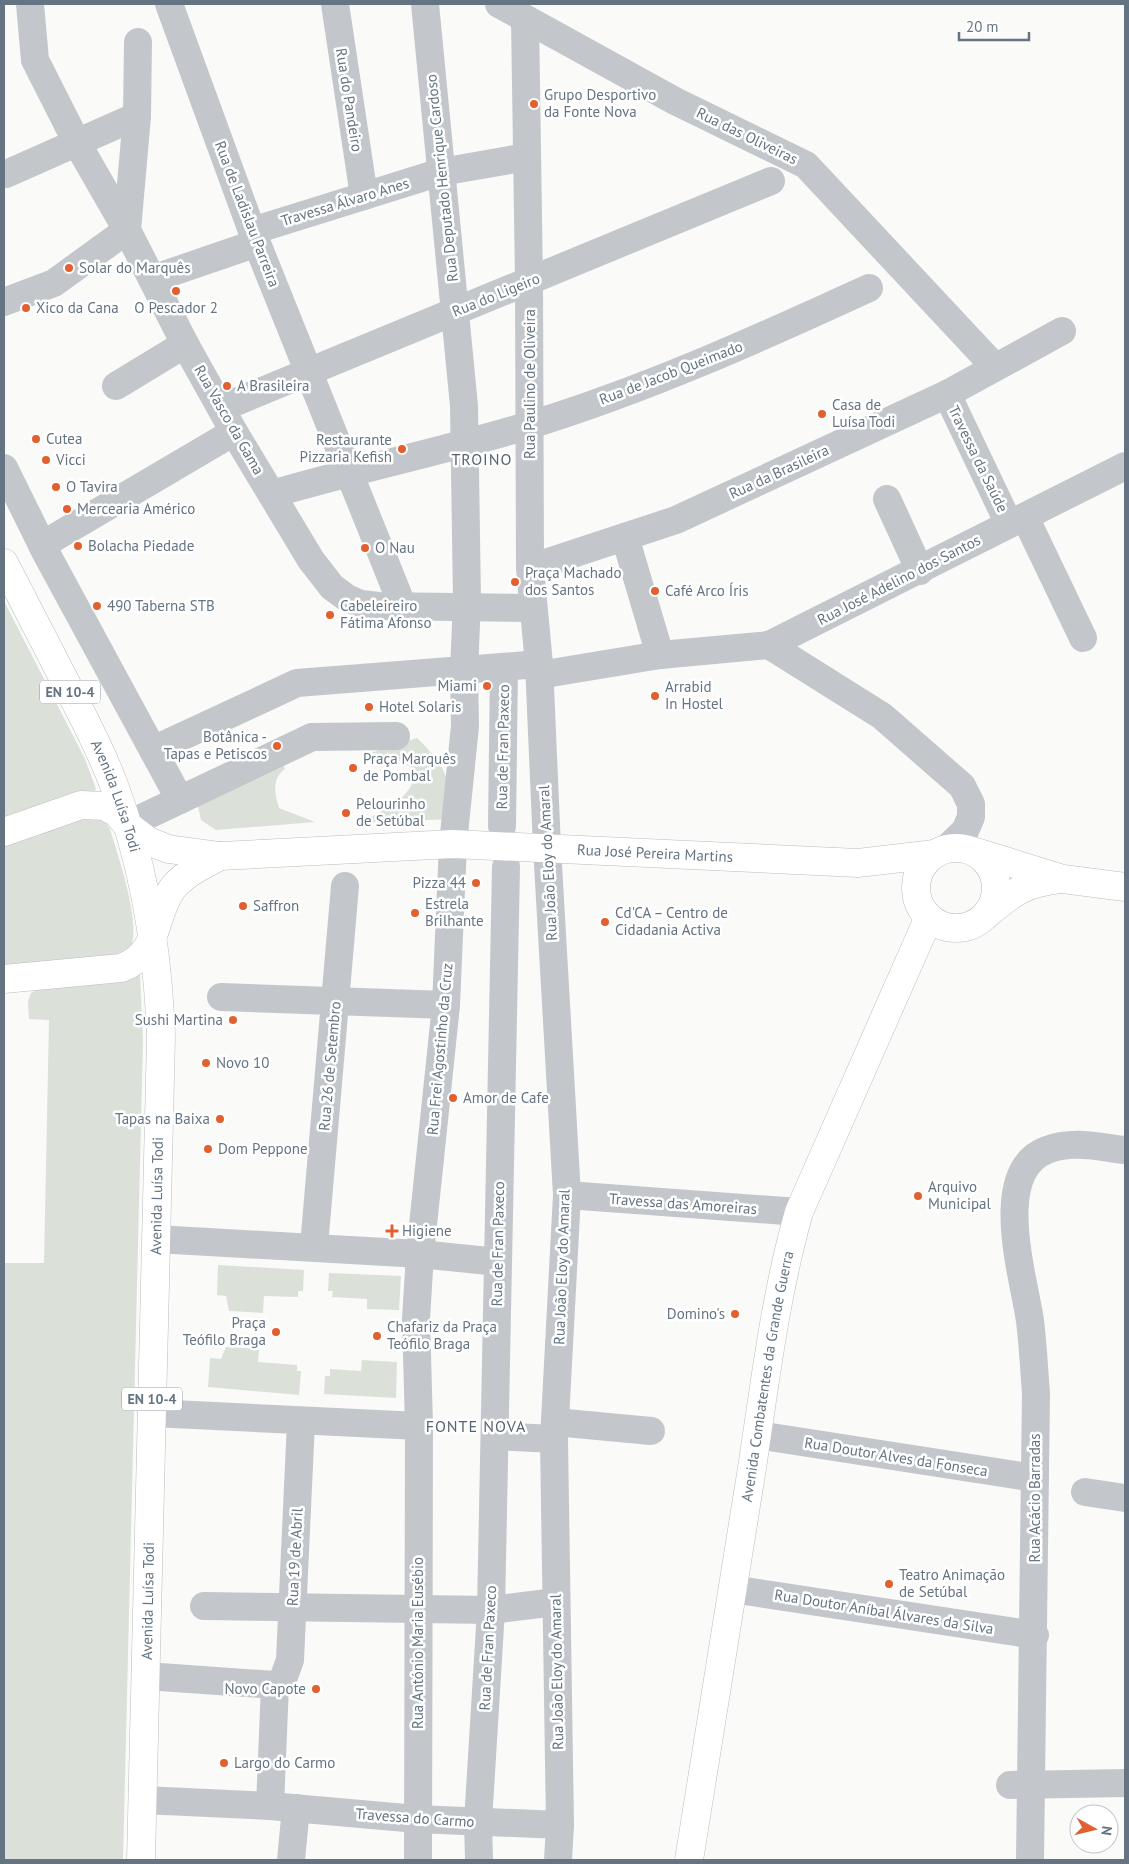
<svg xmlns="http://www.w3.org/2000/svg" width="1129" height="1864" viewBox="0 0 1129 1864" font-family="'PT Sans',sans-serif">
  <rect width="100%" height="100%" fill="#fafaf8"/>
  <g fill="#dbe1d9">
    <path d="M4 601 85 759 96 789 94 792 77 793 4 819Z"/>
    <path d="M417 738C447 767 450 778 451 819L360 823C381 811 414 798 415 772 404 759 383 755 367 754Z"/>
    <path d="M280 758 285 769C271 779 275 794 279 808L315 822 216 830 201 820 198 807 201 795Z"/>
    <path d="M85 816C96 815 105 820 110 829 118 856 141 923 131 947L119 955 4 967V846Z"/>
    <path d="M138 973 140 974 143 1040 123 1860H4V1263H44L49 1020 29 1019 28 1001 31 993 38 989Z"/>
    <path d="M218 1265 304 1270 303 1291H298V1297L264 1296 263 1313 229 1311 226 1296 217 1295Z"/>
    <path d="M329 1273 401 1276 399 1310 367 1309V1299L332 1297 333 1291H328Z"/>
    <path d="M226 1347 259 1349 258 1362 297 1365V1371H301L299 1395 208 1387 210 1358 221 1359Z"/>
    <path d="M362 1360 397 1362 396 1398 324 1394 325 1376H330V1369L361 1371Z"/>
  </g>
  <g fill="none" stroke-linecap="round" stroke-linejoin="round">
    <defs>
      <g id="major">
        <path id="s1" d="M4 563C26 606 48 648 70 691 86 723 103 754 115 788 145 868 158 952 161 1037L141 1860"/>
        <path id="s2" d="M4 832 81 805 104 806 117 813 127 825 148 841 168 849 220 856 453 844 858 863 935 854"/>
        <circle cx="956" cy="888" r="40"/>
        <path d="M973 851 1063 879 1125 887"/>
        <path d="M986 915C1014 892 1024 883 1060 879"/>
        <path d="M4 979 121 968C160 954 152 918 172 889 183 874 204 865 220 856"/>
        <path id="s3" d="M689 1860C710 1730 731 1599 752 1468 765 1383 775 1296 799 1212L929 917"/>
      </g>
    </defs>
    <use href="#major" stroke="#b9bdc1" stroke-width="29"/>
    <g stroke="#c3c7cb" stroke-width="28">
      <path d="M30 4 35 60 77 143 127 230 185 344 234 432 311 560 332 587 347 598 361 604 379 606 533 608"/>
      <path d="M169 4 252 231 403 607"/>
      <path d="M335 4 364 196"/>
      <path d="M425 4 464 406 467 600 464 671 465 726 453 844 446 1005 420 1254 498 1262"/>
      <path d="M499 4 675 101 806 165 994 366"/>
      <path d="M525 19 529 281 530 568 539 664 547 847 567 1195 554 1439 560 1825 558 1860"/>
      <path d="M6 174 137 116"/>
      <path d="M252 231 441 172 527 157"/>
      <path d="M152 279 257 243"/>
      <path d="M4 302 54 283 127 230 137 116 138 42"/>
      <path d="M116 386 185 344"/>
      <path d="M947 394 1009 524"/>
      <path d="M221 408 771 181"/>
      <path d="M4 468 46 553 180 800"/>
      <path d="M272 494C357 469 445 451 530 425 647 389 758 339 869 288"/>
      <path d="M887 499 920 571"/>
      <path d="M1025 517 1083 638"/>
      <path d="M625 537 660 655"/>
      <path d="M42 545 234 432"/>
      <path d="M530 568 676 520 947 394 1062 331"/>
      <path d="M769 645 882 716 962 786 971 804V817L965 831 946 849"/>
      <path d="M539 675 660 655 769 645 1125 466"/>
      <path d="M153 750 297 683 539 664"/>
      <path d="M127 825 312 737 396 736"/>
      <path d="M502 826 504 668"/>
      <path d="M221 997 446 1005"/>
      <path d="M567 1195 799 1212"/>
      <path d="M314 1246 345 886"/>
      <path d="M152 1413 419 1426 416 1319 420 1254 156 1239"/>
      <path d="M555 1422 651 1431"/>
      <path d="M757 1435 1035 1478"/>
      <path d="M495 1436 554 1439"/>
      <path d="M1085 1492 1125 1498"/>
      <path d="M732 1589 1035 1635"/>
      <path d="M204 1606 491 1610 556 1602"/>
      <path d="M275 1685 282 1682 290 1660 301 1422"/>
      <path d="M1010 1785 1125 1783"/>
      <path d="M143 1800 270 1806 275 1685 146 1676"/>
      <path d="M270 1806 417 1819 560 1825"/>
      <path d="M291 1860 296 1808"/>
      <path d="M418 1860 419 1426"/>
      <path d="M479 1860 478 1822 491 1610 506 867"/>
      <path d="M1030 1860 1036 1393C1034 1369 1033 1345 1030 1321 1024 1278 990 1171 1047 1150 1072 1140 1099 1147 1125 1150"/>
    </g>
    <use href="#major" stroke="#fff" stroke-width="28"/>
  </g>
  <g fill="#e25f2f" stroke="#fff" stroke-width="2">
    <circle cx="534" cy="104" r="5"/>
    <circle cx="69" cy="268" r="5"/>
    <circle cx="176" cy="291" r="5"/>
    <circle cx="26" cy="308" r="5"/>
    <circle cx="227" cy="386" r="5"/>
    <circle cx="822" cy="414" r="5"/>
    <circle cx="36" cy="439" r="5"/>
    <circle cx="402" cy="449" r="5"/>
    <circle cx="46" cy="460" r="5"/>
    <circle cx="56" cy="487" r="5"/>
    <circle cx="67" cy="509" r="5"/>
    <circle cx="78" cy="546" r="5"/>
    <circle cx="365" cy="548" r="5"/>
    <circle cx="515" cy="582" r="5"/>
    <circle cx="655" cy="591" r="5"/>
    <circle cx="97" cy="606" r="5"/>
    <circle cx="330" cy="615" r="5"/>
    <circle cx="487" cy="686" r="5"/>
    <circle cx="655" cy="696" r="5"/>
    <circle cx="369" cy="707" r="5"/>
    <circle cx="277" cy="746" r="5"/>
    <circle cx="353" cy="768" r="5"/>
    <circle cx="346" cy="813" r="5"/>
    <circle cx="476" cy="883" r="5"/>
    <circle cx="243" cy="906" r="5"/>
    <circle cx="415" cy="913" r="5"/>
    <circle cx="605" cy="922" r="5"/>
    <circle cx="233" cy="1020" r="5"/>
    <circle cx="206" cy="1063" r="5"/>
    <circle cx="453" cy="1098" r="5"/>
    <circle cx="220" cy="1119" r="5"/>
    <circle cx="208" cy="1149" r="5"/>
    <circle cx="918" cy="1196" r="5"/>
    <path d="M389.5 1223.5h5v5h5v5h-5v5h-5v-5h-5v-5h5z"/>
    <circle cx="735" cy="1314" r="5"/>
    <circle cx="276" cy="1332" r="5"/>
    <circle cx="377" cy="1336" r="5"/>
    <circle cx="889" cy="1584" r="5"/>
    <circle cx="316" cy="1689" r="5"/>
    <circle cx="224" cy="1763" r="5"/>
  </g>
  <g text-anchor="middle" stroke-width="5" stroke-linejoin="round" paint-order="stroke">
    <g fill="#fff" stroke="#939ea8" stroke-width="1">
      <rect x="40" y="680.5" width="60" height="23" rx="4"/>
      <rect x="122" y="1387.5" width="60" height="23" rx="4"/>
    </g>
    <g font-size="14" font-weight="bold" fill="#657482">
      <text x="70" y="697">EN 10-4</text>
      <text x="152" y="1404">EN 10-4</text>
    </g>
    <g font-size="15" fill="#657482" stroke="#fff" text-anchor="start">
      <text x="544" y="100">Grupo Desportivo<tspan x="544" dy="17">da Fonte Nova</tspan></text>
      <text x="79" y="273">Solar do Marquês</text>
      <text x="36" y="313">Xico da Cana</text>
      <text x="176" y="313" text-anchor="middle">O Pescador 2</text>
      <text x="237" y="391">A Brasileira</text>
      <text x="832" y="410">Casa de<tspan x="832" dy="17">Luísa Todi</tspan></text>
      <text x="46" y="444">Cutea</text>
      <text x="392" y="445" text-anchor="end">Restaurante<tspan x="392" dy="17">Pizzaria Kefish</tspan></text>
      <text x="56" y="465">Vicci</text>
      <text x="66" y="492">O Tavira</text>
      <text x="77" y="514">Mercearia Américo</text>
      <text x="88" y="551">Bolacha Piedade</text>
      <text x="375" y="553">O Nau</text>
      <text x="525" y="578">Praça Machado<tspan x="525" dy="17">dos Santos</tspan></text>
      <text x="665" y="596">Café Arco Íris</text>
      <text x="107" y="611">490 Taberna STB</text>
      <text x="340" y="611">Cabeleireiro<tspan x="340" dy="17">Fátima Afonso</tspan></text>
      <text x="477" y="691" text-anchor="end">Miami</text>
      <text x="665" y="692">Arrabid<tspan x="665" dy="17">In Hostel</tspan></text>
      <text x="379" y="712">Hotel Solaris</text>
      <text x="267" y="742" text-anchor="end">Botânica -<tspan x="267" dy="17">Tapas e Petiscos</tspan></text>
      <text x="363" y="764">Praça Marquês<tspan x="363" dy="17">de Pombal</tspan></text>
      <text x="356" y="809">Pelourinho<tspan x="356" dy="17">de Setúbal</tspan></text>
      <text x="466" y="888" text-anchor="end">Pizza 44</text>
      <text x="425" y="909">Estrela<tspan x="425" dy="17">Brilhante</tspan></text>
      <text x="253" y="911">Saffron</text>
      <text x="615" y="918">Cd'CA – Centro de<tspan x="615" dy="17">Cidadania Activa</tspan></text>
      <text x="223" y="1025" text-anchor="end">Sushi Martina</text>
      <text x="216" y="1068">Novo 10</text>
      <text x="463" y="1103">Amor de Cafe</text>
      <text x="210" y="1124" text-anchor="end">Tapas na Baixa</text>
      <text x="218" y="1154">Dom Peppone</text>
      <text x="928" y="1192">Arquivo<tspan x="928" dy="17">Municipal</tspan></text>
      <text x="402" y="1236">Higiene</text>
      <text x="725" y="1319" text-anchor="end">Domino's</text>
      <text x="266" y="1328" text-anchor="end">Praça<tspan x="266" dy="17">Teófilo Braga</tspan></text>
      <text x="387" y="1332">Chafariz da Praça<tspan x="387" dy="17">Teófilo Braga</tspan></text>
      <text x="899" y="1580">Teatro Animação<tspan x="899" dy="17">de Setúbal</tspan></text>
      <text x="306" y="1694" text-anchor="end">Novo Capote</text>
      <text x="234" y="1768">Largo do Carmo</text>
    </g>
    <g font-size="15" fill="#657482" stroke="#fff">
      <text transform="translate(349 100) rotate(81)" y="5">Rua do Pandeiro</text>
      <text transform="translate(747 136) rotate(26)" y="5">Rua das Oliveiras</text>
      <text transform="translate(442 178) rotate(-96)" y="5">Rua Deputado Henrique Cardoso</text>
      <text transform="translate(345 202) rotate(-17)" y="5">Travessa Álvaro Anes</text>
      <text transform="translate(247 214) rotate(69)" y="5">Rua de Ladislau Parreira</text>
      <text transform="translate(496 295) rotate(-22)" y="5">Rua do Ligeiro</text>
      <text transform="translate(671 373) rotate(-21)" y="5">Rua de Jacob Queimado</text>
      <text transform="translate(530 384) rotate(-90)" y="5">Rua Paulino de Oliveira</text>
      <text transform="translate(229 420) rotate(60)" y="5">Rua Vasco da Gama</text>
      <text transform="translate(978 459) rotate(64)" y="5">Travessa da Saúde</text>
      <text transform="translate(779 472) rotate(-25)" y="5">Rua da Brasileira</text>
      <text transform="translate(899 580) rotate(-27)" y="5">Rua José Adelino dos Santos</text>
      <text transform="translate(503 747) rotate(-89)" y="5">Rua de Fran Paxeco</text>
      <text dy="5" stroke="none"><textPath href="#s1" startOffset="259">Avenida Luísa Todi</textPath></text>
      <text dy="5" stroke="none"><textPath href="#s2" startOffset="671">Rua José Pereira Martins</textPath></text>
      <text transform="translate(548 863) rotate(-93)" y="5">Rua João Eloy do Amaral</text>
      <text transform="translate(440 1049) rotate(-85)" y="5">Rua Frei Agostinho da Cruz</text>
      <text transform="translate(330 1066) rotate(-85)" y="5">Rua 26 de Setembro</text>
      <text transform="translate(157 1196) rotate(-89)" y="5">Avenida Luísa Todi</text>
      <text transform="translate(683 1204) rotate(4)" y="5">Travessa das Amoreiras</text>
      <text transform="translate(498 1244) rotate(-89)" y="5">Rua de Fran Paxeco</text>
      <text transform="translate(562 1267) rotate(-88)" y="5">Rua João Eloy do Amaral</text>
      <text dy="5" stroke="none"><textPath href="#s3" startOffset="490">Avenida Combatentes da Grande Guerra</textPath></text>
      <text transform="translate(896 1457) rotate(9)" y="5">Rua Doutor Alves da Fonseca</text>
      <text transform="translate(1035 1498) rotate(-90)" y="5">Rua Acácio Barradas</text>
      <text transform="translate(295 1557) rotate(-87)" y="5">Rua 19 de Abril</text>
      <text transform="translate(148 1601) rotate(-89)" y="5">Avenida Luísa Todi</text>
      <text transform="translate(884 1612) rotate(9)" y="5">Rua Doutor Aníbal Álvares da Silva</text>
      <text transform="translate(418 1643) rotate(-90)" y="5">Rua António Maria Eusébio</text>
      <text transform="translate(488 1648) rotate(-87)" y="5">Rua de Fran Paxeco</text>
      <text transform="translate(557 1672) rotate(-91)" y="5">Rua João Eloy do Amaral</text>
      <text transform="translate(415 1818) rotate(4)" y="5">Travessa do Carmo</text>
    </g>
    <g font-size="16" letter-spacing="1" fill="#57636d" stroke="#fff">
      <text x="482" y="465">TROINO</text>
      <text x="476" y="1432">FONTE NOVA</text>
    </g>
  </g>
  <rect width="1129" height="1864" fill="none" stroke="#657482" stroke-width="10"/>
  <g transform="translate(1094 1829) rotate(98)"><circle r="24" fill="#ffffff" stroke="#c1c7cd"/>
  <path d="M0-4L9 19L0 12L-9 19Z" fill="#e25f2f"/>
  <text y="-8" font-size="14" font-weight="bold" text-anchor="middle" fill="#657482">N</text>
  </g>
  <path d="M959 32v8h70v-8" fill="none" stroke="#657482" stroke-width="2.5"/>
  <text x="966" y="32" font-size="15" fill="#657482" stroke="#ffffff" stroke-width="4" paint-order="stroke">20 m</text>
</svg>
